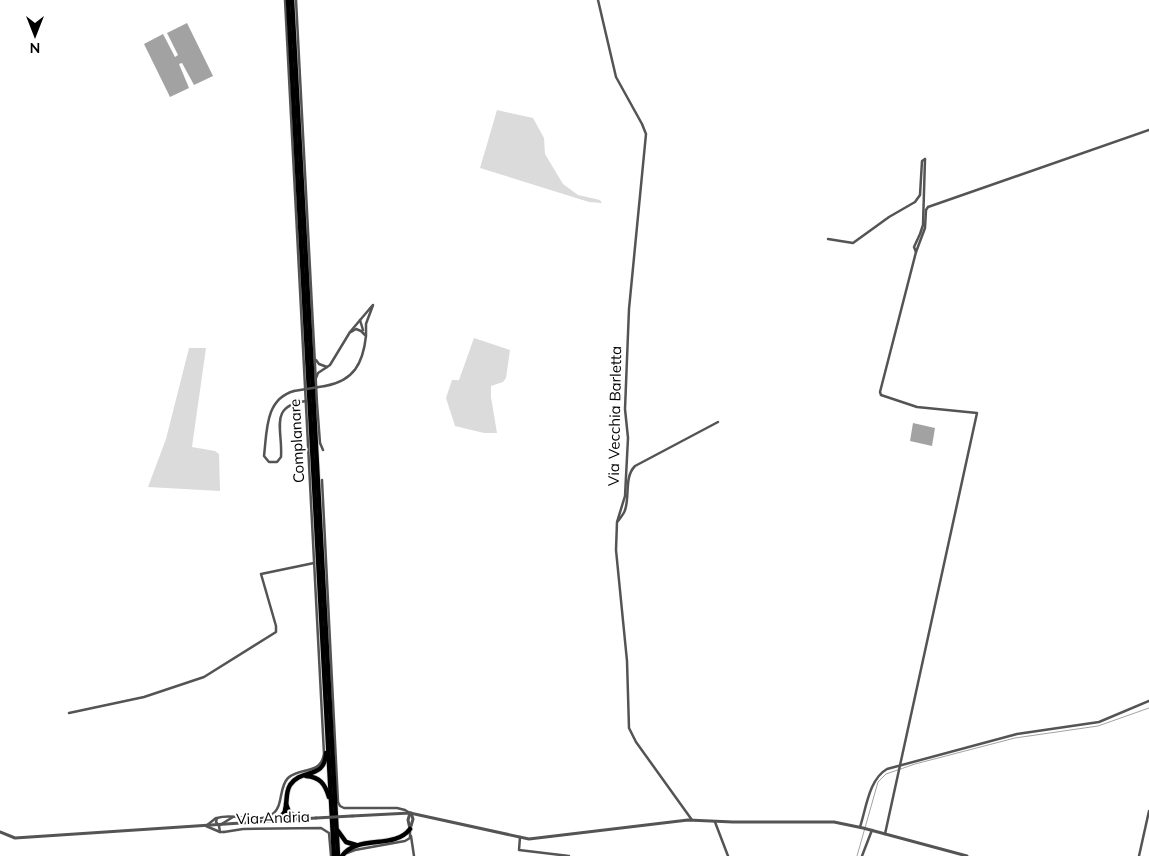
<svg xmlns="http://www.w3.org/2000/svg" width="1149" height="856" viewBox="0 0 1149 856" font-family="Mulish,sans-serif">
  <rect width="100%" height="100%" fill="#fff"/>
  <g fill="#dbdbdb">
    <path d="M497 110 533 118 544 138 545 154 563 184 578 195 600 200 602 203 589 202 480 168Z"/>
    <path d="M474 338 510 350 506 378 503 382 491 386V397L497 433H484L455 426 446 398 452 380H459Z"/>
    <path d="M189 348H206L192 447 215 451 219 454 220 491 148 487 166 439Z"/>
  </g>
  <g fill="#a2a2a2">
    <path d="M187 23 213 76 194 85 182 63 179 64 189 88 170 97 144 44 163 34 175 57 178 55 167 33Z"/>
    <path d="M913 423 935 428 932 446 910 441Z"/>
  </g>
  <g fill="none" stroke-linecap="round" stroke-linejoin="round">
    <path stroke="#a2a2a2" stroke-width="1" d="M857 856 878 782 886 774 915 764 1015 738 1098 726 1149 708"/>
    <defs>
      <g id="trunk">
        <path d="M288 0 334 856"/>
        <path d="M292 0 338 856"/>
        <path d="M306 776C320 777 325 784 329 797"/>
        <path d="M286 804 289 812 299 819"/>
        <path d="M287 820C283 814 285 812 286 805 287 798 286 792 290 785 301 768 325 780 326 753"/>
        <path d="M276 821 284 813"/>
        <path d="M338 831 346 842 356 845"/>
        <path d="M342 856C358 834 394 850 410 829"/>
      </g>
    </defs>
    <use href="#trunk" stroke="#dbdbdb" stroke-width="6"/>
    <g stroke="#545454" stroke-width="2.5">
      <path d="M296 0 317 403 320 443 323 450"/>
      <path d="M598 0 616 77 642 124 646 134 629 309 625 409 628 438 625 496 617 522 616 550 627 661 629 728 636 742 692 820"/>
      <path d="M828 239 853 243 889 217 915 202 920 195 922 161 925 159"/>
      <path d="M916 252 914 247 920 234 923 225 925 159"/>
      <path d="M360 320 363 330"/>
      <path d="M351 332 356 329 361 331 365 335"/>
      <path d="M316 360 319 364 327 367"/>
      <path d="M316 378 318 373 330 365 350 332 372 306"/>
      <path d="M325 386C354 381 363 363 366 336 366 332 366 328 366 324 368 318 371 311 373 305"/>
      <path d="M294 391C265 399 267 431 264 456L269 462H277L281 457C283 429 268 406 306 401"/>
      <path d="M322 480 338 802 340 806 344 808H397L405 810 410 813"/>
      <path d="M618 521C620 518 624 514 625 510 630 496 624 477 635 466L718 422"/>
      <path d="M69 713 144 697 204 677 276 632V626L261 574 314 563"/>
      <path d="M216 818 206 826 220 832"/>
      <path d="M715 822 728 856"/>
      <path d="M220 825 233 817"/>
      <path d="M860 827C866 809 869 779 887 769L1017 734 1099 722 1149 701"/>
      <path d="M224 832H220L219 826 216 822 217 818C234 812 253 824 271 815 284 808 278 788 288 778 301 766 320 776 324 754L285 0"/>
      <path d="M224 832 243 829 321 828 329 833 331 856"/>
      <path d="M885 834 977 413 917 407 881 395 880 392 916 252 925 228 926 210 928 207 1149 130"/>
      <path d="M411 836 414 856"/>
      <path d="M520 837 519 850 569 856"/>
      <path d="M347 853 355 850 405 841 410 838V829"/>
      <path d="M862 856 872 830"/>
      <path d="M1139 856 1149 811"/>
    </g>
    <g stroke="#545454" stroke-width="3">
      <path d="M410 813 408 820 410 829"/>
      <path d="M411 813 413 819 411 826"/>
      <path d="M352 816 410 813 529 839 688 820 733 822H834L863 828 967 856"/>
      <path d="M0 832 15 838 316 818"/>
    </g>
    <use href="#trunk" stroke="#000" stroke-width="4.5"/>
    <path stroke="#545454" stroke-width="2.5" d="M294 391 325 386"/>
    <path stroke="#545454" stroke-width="3" d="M316 818 352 816"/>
  </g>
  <g text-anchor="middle" stroke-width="4" stroke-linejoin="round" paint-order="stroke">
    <g font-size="15" fill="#000" stroke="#fff">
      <text transform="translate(615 416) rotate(-89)" y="5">Via Vecchia Barletta</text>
      <text transform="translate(297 441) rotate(-93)" y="5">Complanare</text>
      <text transform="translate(273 818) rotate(-2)" y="5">Via Andria</text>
    </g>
  </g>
  <g transform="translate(35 35) rotate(180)" stroke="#ffffff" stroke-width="4" paint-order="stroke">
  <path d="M0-4L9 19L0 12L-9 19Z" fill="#000000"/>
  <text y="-8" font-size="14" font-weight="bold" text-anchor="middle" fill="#000000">N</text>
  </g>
</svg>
